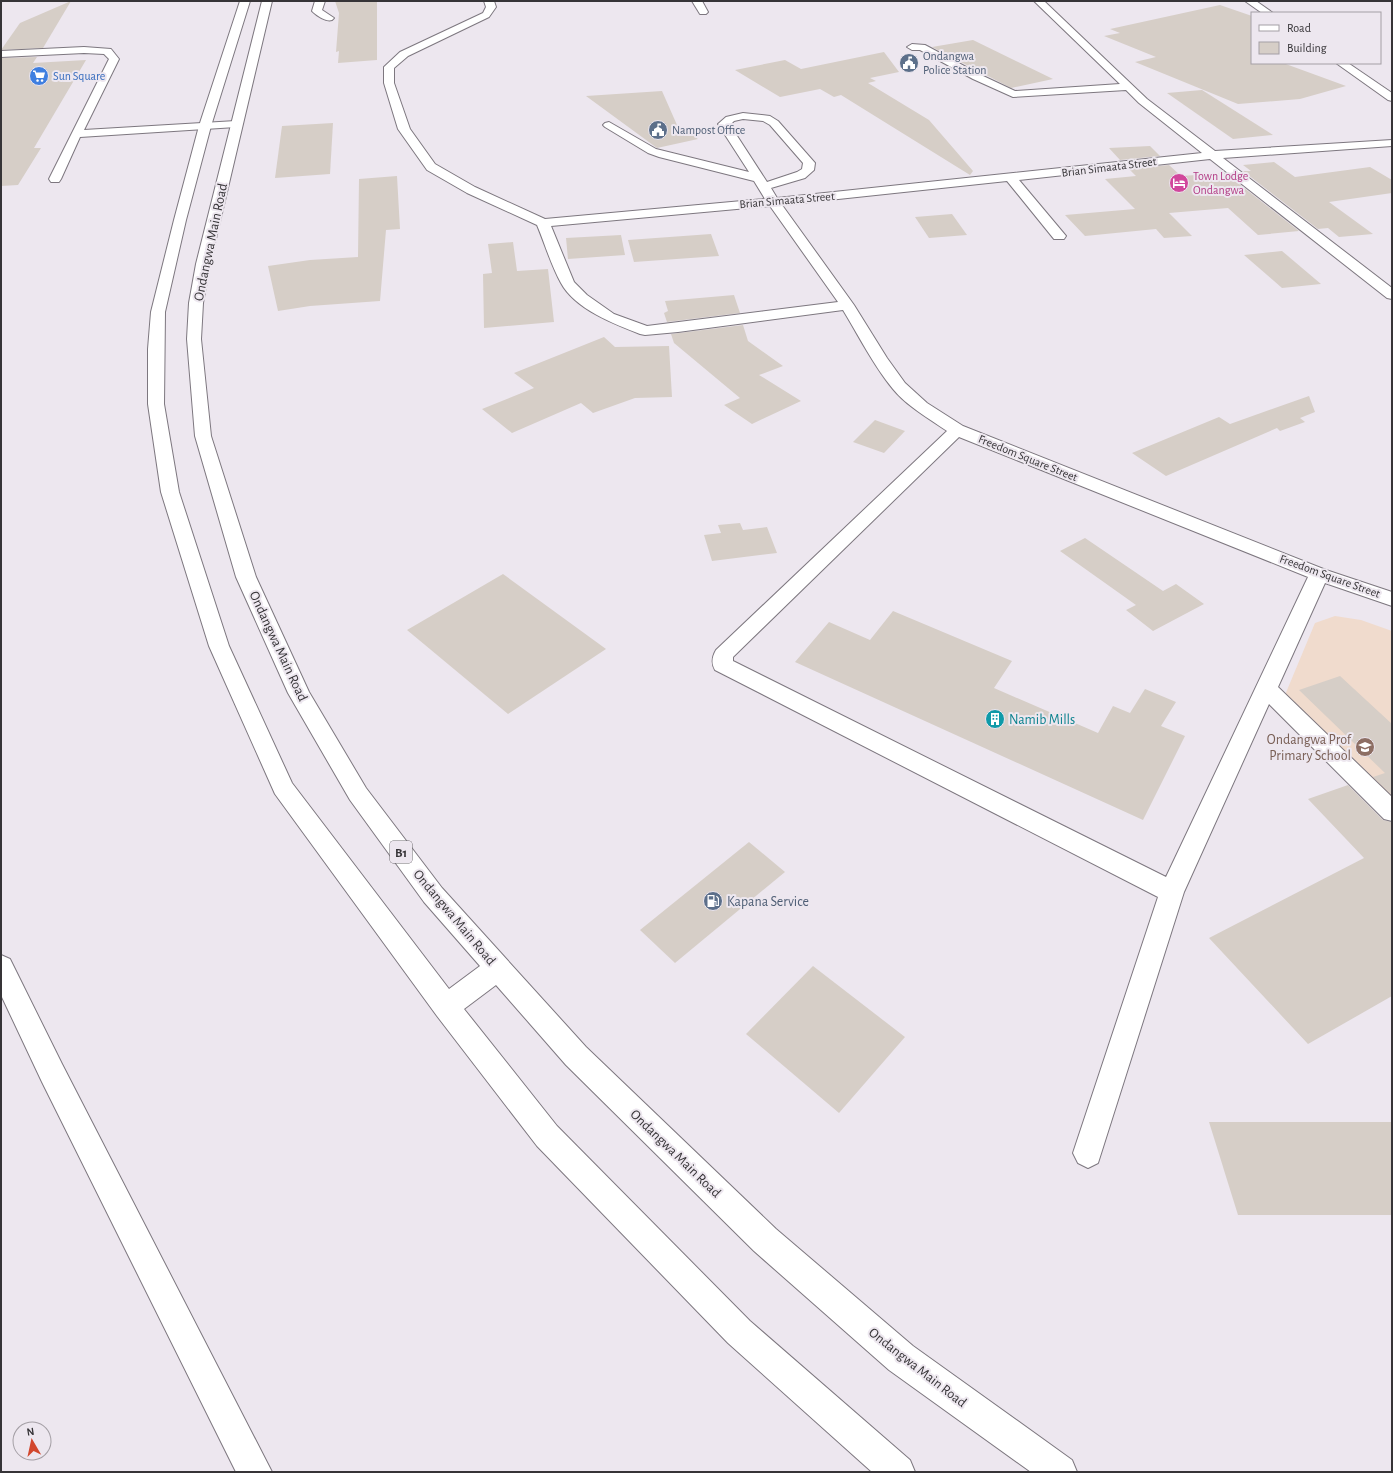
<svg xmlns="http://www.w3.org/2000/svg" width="1393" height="1473" viewBox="0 0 1393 1473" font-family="'Alegreya Sans',sans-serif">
  <rect width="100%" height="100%" fill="#ede7ef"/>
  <path fill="#f0dbcd" d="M1335 616 1361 620 1392 631V799L1285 695 1315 623Z"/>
  <g fill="#d6cec7">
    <path d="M71 1 43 48 1 50 20 23Z"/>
    <path d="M335 1H377V60L338 63 339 51 336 52 339 13Z"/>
    <path d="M1220 5 1252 16V63H1283L1346 86 1300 99 1238 104 1135 62 1156 57 1104 36 1120 33 1110 29Z"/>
    <path d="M973 40 1053 79 1011 88 932 47Z"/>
    <path d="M884 52 899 72 870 78 876 81 868 83 929 120 973 171 970 175 841 95 834 97 820 89 780 97 735 70 785 60 801 69Z"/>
    <path d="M37 57 33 63 86 60 34 148H41L18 185 1 186V58Z"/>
    <path d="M1202 90 1273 135 1233 139 1167 93Z"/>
    <path d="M662 91 677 125 698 139 657 148 586 96Z"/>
    <path d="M333 123 330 174 275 178 282 126Z"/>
    <path d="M1150 146 1160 156 1120 160 1109 148Z"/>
    <path d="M1274 162 1295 177 1370 167 1392 180V193L1329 202 1373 234 1339 237 1328 228 1318 229 1243 171H1251L1243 165Z"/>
    <path d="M1169 165 1181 176 1225 173 1299 231 1258 235 1228 208 1169 213 1192 236 1164 238 1156 229 1085 236 1065 215 1135 209 1105 179 1136 176 1129 169Z"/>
    <path d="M397 176 400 229 386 230 380 301 310 306 278 311 268 266 310 260 358 257 359 179Z"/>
    <path d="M952 214 967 235 929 238 915 217Z"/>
    <path d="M711 234 719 256 634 262 628 240Z"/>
    <path d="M621 235 625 255 568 259 566 238Z"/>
    <path d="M513 242 517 271 548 269 554 322 484 328 483 274 492 273 488 244Z"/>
    <path d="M1282 251 1321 284 1282 288 1244 255Z"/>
    <path d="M734 295 740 313 667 322 664 313 668 311 665 301Z"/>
    <path d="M743 325 748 341 783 366 759 375 801 401 752 424 724 405 740 398 674 343 671 334Z"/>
    <path d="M604 337 615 347 669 346 672 397 635 398 593 413 581 403 512 433 482 409 534 388 514 373Z"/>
    <path d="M1309 396 1315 412 1300 418 1305 422 1280 431 1277 428 1166 476 1132 453 1219 417 1230 424Z"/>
    <path d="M875 420 905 431 884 453 853 442Z"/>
    <path d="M740 523 743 530 767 527 777 553 712 561 704 535 721 533 718 525Z"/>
    <path d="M1085 538 1163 591 1176 584 1204 604 1153 631 1126 610 1136 605 1060 551Z"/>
    <path d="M503 574 606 649 508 714 407 630Z"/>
    <path d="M893 611 1012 661 994 688 1098 733 1113 706 1130 713 1145 689 1176 702 1161 726 1185 736 1143 820 795 662 829 622 870 640Z"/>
    <path d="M1340 676 1392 724V795L1373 777 1385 773 1299 690Z"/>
    <path d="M1348 785 1383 820 1392 822V996L1308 1044 1209 938 1364 858 1308 799Z"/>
    <path d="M749 842 785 872 675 963 640 930Z"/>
    <path d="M813 966 905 1037 839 1113 746 1034Z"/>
    <path d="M1209 1122H1392V1215H1238Z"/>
  </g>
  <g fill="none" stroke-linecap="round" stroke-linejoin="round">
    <defs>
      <g id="minor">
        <path d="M315 1H325L322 10 334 18 332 20C326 22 317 16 312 11Z"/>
        <path d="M484 1H494L496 7 489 17 408 56 394 68V83L410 129 435 164 475 187 545 219 765 199 754 181 659 157 648 153 605 127 603 125 605 123 609 122 656 149 749 172 718 124 726 117 743 113 770 116 778 121 815 163 814 170 805 178 771 188 777 198 1202 153 1139 103 1126 90 1013 97 973 79 920 50H912L907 47 912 44 925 45 981 75 1015 91 1120 84 1034 1H1044L1147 99 1215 151 1392 140V146L1223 158 1392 288V299L1387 298 1210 159 1019 180 1066 236 1064 239H1054L1007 181 782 205 854 305 887 358 905 383 927 403 963 426 1326 570 1392 592V606L1325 583 1278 687 1392 797V821L1384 819 1269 704 1184 892 1098 1163 1088 1168 1078 1163 1073 1153 1158 897 715 670C711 663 712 657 716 650L947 431C928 418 907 406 893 389 873 365 859 336 843 310L678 332 645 335 640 334C614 324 575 309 561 283 551 265 545 244 537 225L467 193 427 170 398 129 384 83V67L400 52 483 13 486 7ZM743 119 763 121 770 125 803 163 802 169 797 172 767 182 730 125 734 121ZM770 206 838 302 647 326 614 314 587 295 574 282 551 226ZM959 437 1308 577 1166 877 733 661V657Z"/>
        <path d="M692 1H702L708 12 706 14H700Z"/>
        <path d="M1245 1H1256L1273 13H1262Z"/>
        <path d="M84 47 111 49 119 59 84 130 236 121 242 124 236 127 80 137 61 179 59 182H51L49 179 109 59 104 54 84 53 1 57V51Z"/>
        <path d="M1336 63H1348L1392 93V101L1388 100Z"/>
        <path d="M1 955 10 959 62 1064 272 1472H236L42 1082 1 995Z"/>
      </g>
      <path id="major" d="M240 1H250L211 126 186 220 165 312 164 404 179 492 229 646 292 783 449 989 480 966 424 902 350 800 288 693 236 577 195 436 187 339 189 303 196 264 262 1H272L210 264 203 303 201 339 211 436 256 577 309 692 366 788 442 888 586 1047 776 1229 913 1346 1072 1460 1077 1472H1031L889 1370 754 1251 566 1065 496 985 464 1009 557 1126 750 1321 910 1460 915 1472H872L728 1343 537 1146 437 1016 275 794 209 646 161 492 148 404V349L151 312 174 220 199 126Z"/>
    </defs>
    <use href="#minor" stroke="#7d777f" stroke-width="2"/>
    <use href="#major" stroke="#7d777f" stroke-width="2"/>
    <use href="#minor" fill="#fff" fill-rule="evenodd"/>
    <use href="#major" fill="#fff" fill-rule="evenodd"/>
  </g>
  <defs>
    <symbol id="civic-disc" viewBox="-11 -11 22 22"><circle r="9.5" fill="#5c6f8a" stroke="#ede7ef"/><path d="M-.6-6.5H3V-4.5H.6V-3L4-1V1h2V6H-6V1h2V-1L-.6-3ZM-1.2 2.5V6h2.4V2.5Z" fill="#fff"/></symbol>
    <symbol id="supermarket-disc" viewBox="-11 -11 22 22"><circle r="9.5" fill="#3f7fe0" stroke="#ede7ef"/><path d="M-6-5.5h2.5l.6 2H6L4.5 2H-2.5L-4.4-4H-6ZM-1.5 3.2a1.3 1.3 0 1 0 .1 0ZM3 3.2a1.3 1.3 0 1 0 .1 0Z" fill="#fff"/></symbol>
    <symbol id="hotel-disc" viewBox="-11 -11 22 22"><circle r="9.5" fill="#d1479c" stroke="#ede7ef"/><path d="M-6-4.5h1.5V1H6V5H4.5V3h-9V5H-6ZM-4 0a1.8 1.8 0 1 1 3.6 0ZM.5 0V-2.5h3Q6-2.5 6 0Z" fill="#fff"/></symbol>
    <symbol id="building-disc" viewBox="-11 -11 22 22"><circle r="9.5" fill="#0f9aa8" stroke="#ede7ef"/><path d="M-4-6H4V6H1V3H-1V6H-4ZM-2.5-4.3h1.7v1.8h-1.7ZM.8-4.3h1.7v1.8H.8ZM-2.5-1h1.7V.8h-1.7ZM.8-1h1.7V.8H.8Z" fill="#fff"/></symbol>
    <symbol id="school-disc" viewBox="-11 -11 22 22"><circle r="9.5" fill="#8d6e63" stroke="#ede7ef"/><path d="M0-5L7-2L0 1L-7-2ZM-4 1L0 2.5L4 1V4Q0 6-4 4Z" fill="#fff"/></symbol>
    <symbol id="fuel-disc" viewBox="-11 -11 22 22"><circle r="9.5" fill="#5c6f8a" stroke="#ede7ef"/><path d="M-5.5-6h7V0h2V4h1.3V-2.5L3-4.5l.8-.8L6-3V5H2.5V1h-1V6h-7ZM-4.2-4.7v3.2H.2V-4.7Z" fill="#fff"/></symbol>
  </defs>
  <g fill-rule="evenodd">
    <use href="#civic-disc" x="898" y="52" width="22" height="22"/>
    <use href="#supermarket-disc" x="28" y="65" width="22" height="22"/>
    <use href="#civic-disc" x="647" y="119" width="22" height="22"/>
    <use href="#hotel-disc" x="1168" y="172" width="22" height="22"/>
    <use href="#building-disc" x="984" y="708" width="22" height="22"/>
    <use href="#school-disc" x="1354" y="736" width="22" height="22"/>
    <use href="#fuel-disc" x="702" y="890" width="22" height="22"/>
  </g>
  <g text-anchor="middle" stroke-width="4" stroke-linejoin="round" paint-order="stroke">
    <g font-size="12" fill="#4e5e75" stroke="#ede7ef" text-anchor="start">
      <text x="923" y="60">Ondangwa<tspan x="923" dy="14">Police Station</tspan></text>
      <text x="672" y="134">Nampost Office</text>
    </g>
    <g font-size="12" fill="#366cbe" stroke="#ede7ef" text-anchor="start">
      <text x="53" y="80">Sun Square</text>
    </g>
    <g font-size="12" fill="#363437" stroke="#ede7ef">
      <text transform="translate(1109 167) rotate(-7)" y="4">Brian Simaata Street</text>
      <text transform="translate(787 200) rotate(-5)" y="4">Brian Simaata Street</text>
      <text transform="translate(1028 458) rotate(22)" y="4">Freedom Square Street</text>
      <text transform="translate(1330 576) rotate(20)" y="4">Freedom Square Street</text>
    </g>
    <g font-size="12" fill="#b23c85" stroke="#ede7ef" text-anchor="start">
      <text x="1193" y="180">Town Lodge<tspan x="1193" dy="14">Ondangwa</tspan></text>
    </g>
    <rect fill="#ede7ef" stroke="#6d6a6e" stroke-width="1" x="390" y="841" width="22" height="22" rx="3"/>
    <g font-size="13" font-weight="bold" fill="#363437">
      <text x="401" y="857">B1</text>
    </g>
    <g font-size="14" fill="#363437" stroke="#ede7ef">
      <text transform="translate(210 242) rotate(-78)" y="5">Ondangwa Main Road</text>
      <text transform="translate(279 646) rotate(65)" y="5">Ondangwa Main Road</text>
      <text transform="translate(455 917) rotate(50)" y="5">Ondangwa Main Road</text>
      <text transform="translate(676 1153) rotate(44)" y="5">Ondangwa Main Road</text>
      <text transform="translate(918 1367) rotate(38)" y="5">Ondangwa Main Road</text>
    </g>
    <g font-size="14" fill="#0d838f" stroke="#ede7ef" text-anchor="start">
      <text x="1009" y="724">Namib Mills</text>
    </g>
    <g font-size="14" fill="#785e54" stroke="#ede7ef" text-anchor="end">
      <text x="1351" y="744">Ondangwa Prof<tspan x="1351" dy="16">Primary School</tspan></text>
    </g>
    <g font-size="14" fill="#4e5e75" stroke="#ede7ef" text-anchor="start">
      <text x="727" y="906">Kapana Service</text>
    </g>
  </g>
  <rect width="1393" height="1473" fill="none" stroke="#363437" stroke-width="4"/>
  <rect x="1251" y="12" width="130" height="52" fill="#ede7ef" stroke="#a49fa5"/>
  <rect x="1259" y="25" width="20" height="6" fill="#ffffff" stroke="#a49fa5"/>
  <text x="1287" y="32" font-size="12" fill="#363437">Road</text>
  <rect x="1259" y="42" width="20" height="12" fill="#d6cec7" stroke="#a49fa5"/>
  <text x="1287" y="52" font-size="12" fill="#363437">Building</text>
  <g transform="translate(32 1441) rotate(351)"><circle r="19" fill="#ede7ef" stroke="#a49fa5"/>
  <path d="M0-3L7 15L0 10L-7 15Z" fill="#d2472d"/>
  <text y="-6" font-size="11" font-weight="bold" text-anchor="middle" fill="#363437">N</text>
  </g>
</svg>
